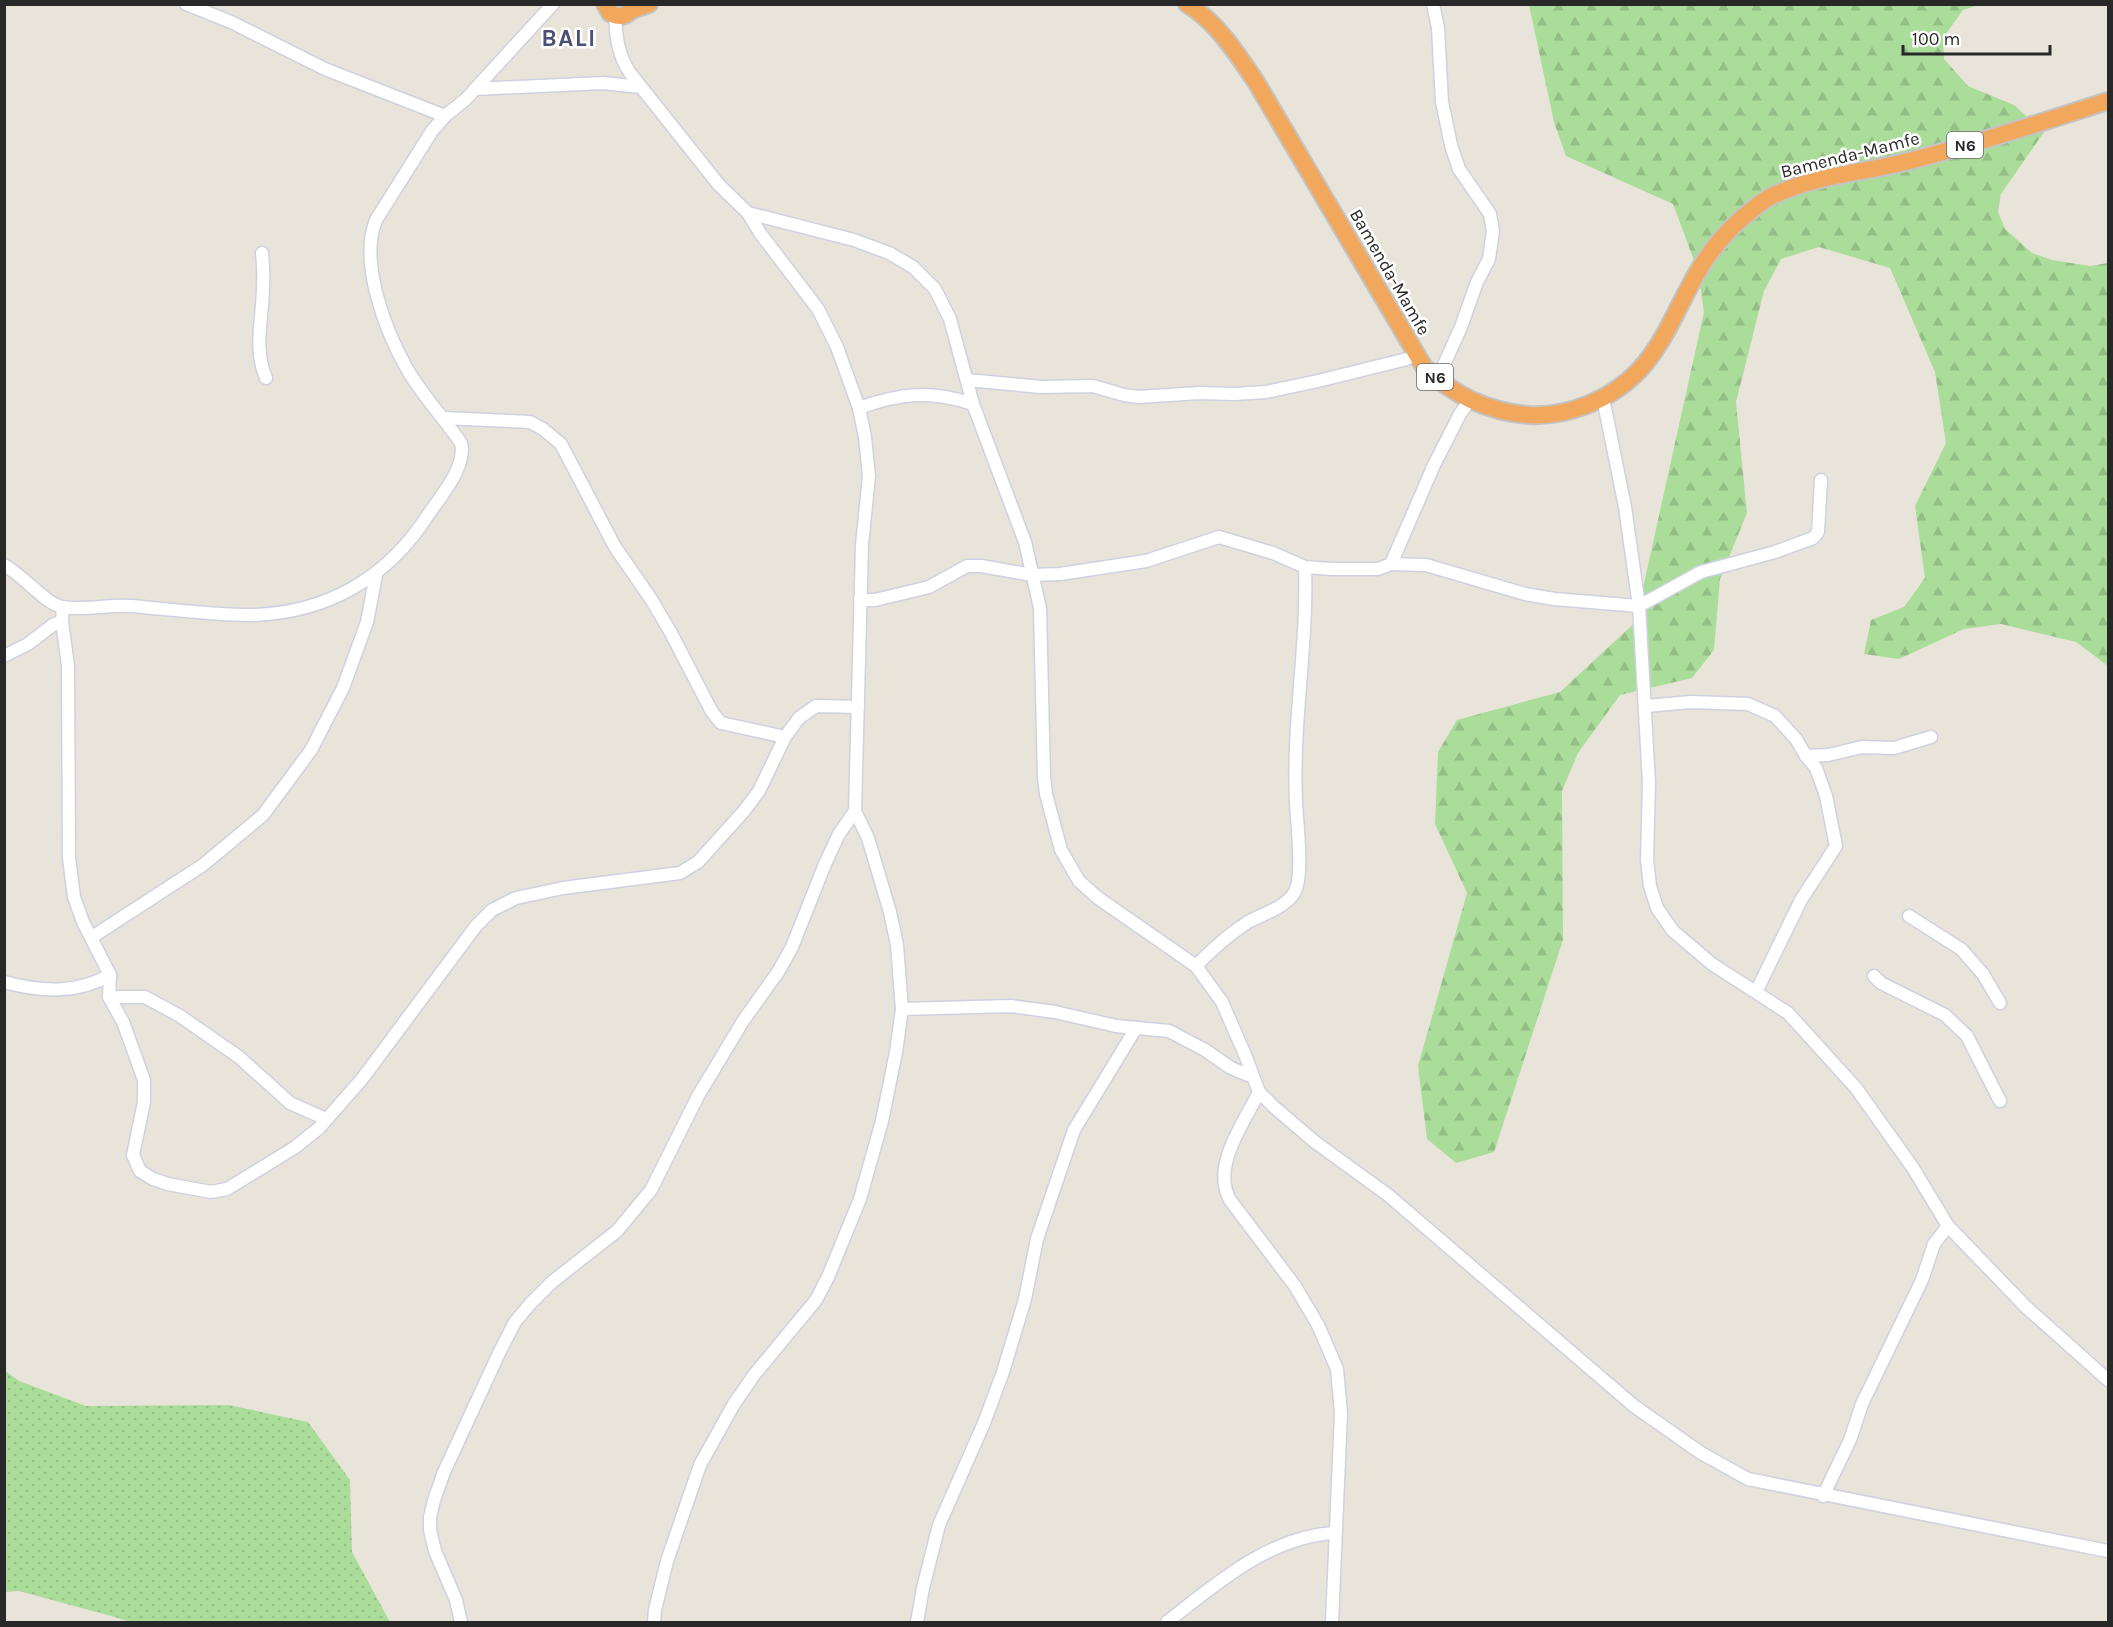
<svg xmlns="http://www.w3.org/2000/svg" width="2113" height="1627" viewBox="0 0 2113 1627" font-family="Karla,sans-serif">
  <defs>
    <pattern id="grass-dots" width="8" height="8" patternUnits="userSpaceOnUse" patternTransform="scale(1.5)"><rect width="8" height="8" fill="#abdd9a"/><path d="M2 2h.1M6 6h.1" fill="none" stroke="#93be85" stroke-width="1.8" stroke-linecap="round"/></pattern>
    <pattern id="forest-firs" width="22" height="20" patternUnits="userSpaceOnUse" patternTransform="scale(1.5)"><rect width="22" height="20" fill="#abdd9a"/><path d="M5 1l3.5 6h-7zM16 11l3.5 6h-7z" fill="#93be85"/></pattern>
  </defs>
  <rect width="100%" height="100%" fill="#e9e4da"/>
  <path fill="url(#grass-dots)" d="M4 1370 19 1381 86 1406 229 1405 308 1422 350 1480 352 1552 390 1622H130L111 1616 19 1591 5 1592Z"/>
  <path fill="url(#forest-firs)" d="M1529 5H1978L1963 10 1943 38 1944 59 1968 86 2014 105 2044 132 2001 194 1998 212 2005 229 2032 253 2052 260 2090 266 2108 263V666L2076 642 2001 624 1964 629 1899 659 1864 654 1871 620 1904 607 1925 578 1915 506 1946 443 1935 372 1890 268 1819 247 1781 259 1764 291 1736 402 1747 513 1720 579 1714 650 1692 678 1620 695 1578 753 1562 791 1563 940 1494 1152 1456 1163 1427 1139 1418 1066 1467 893 1435 824 1438 752 1457 720 1560 692 1640 618 1639 606 1704 312 1698 271 1673 204 1566 156 1554 122Z"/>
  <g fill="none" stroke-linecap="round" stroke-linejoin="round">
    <defs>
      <g id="minor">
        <path d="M186 4 231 22 325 69 445 116"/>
        <path d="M1433 4 1438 28 1442 102 1451 145 1459 169 1490 214 1493 231 1489 259 1477 282 1461 327 1437 380"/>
        <path d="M615 16C616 37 618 55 630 73L719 185 748 213 854 240 889 253 913 267 935 289 950 319 973 404 1025 542 1040 608 1044 777 1046 794 1061 850 1079 881 1098 898 1196 966 1222 1002 1246 1057 1259 1092 1274 1107 1315 1142 1388 1195 1634 1406 1701 1453 1748 1479 2108 1551"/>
        <path d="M475 89 603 83 640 87"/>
        <path d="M262 253C263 264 264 275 263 286 263 318 253 348 266 378"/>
        <path d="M967 380 1041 387 1093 386 1124 395 1139 397 1199 393 1234 394 1266 392 1318 381 1407 359 1415 355"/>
        <path d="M1603 398 1625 507 1639 606 1649 783 1647 860 1650 886 1657 908 1673 931 1712 964 1788 1013 1856 1088 1913 1168 1948 1226 2026 1307 2108 1380"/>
        <path d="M859 408C900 393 931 390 973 404"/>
        <path d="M443 418 530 422 543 429 561 444 615 547 651 599 671 633 712 712 721 723 785 737"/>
        <path d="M1391 564 1426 565 1525 594 1554 599 1639 606 1701 572 1775 552 1813 538 1818 532 1821 480"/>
        <path d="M4 565C22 574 46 605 63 607 84 611 109 604 131 606 170 609 210 615 249 615 325 614 387 579 428 515 441 496 467 466 461 443 444 418 422 395 407 369 385 330 359 262 376 220L432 131 445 116 466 99 553 4"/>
        <path d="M860 600H875L929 587 967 566H981L1032 575 1060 574 1146 561 1219 537 1273 553 1305 567 1331 569H1378L1391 564 1434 465 1460 414 1470 400"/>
        <path d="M63 607 62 622 68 666 69 858 74 897 83 922 110 975 109 997 123 1022 144 1080V1102L133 1155 140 1171 153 1179 168 1184 211 1192 227 1189 294 1148 319 1128 362 1079 476 926 492 910 516 898 563 888 680 873 698 862 744 811 759 791 785 737 799 718 816 706 858 707"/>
        <path d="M4 656 28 644 54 624 62 622"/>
        <path d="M1646 706 1691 702 1748 704 1775 716 1796 739 1806 756 1816 768 1826 796 1836 846 1801 900 1756 992"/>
        <path d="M1806 756 1828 755 1862 747 1894 748 1931 737"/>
        <path d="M1909 916 1961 949 1983 974 2000 1003"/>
        <path d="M92 937 203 865 263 815 311 750 343 688 367 622 376 575"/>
        <path d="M1196 966C1212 949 1228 935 1248 922 1262 914 1285 908 1294 893 1304 878 1297 823 1296 803 1292 724 1308 645 1305 567"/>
        <path d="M1874 976 1881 983 1945 1015 1967 1036 2000 1101"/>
        <path d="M4 982C41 992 77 994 110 975"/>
        <path d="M109 997H145L180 1016 239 1057 290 1103 326 1119"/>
        <path d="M902 1009 1011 1006 1055 1012 1116 1026 1169 1031 1205 1050 1231 1068 1253 1077"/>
        <path d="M1259 1092C1244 1123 1211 1166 1230 1200L1295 1286 1318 1325 1337 1369 1341 1413 1332 1622"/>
        <path d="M1823 1496 1850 1440 1862 1404 1922 1280 1934 1244 1948 1226"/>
        <path d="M461 1622 456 1600 435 1551 430 1530V1517L434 1500 444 1472 500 1351 515 1322 530 1304 552 1282 617 1231 651 1190 698 1096 743 1021 778 972 792 947 825 864 839 834 855 811"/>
        <path d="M654 1622 655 1610 667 1561 700 1465 734 1404 754 1375 816 1300 828 1277 860 1199 882 1121 896 1052 902 1009 897 945 890 912 868 838 855 811 862 545 869 476 865 437 859 408 837 347 818 309 760 233 748 213"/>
        <path d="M917 1622 923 1588 939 1525 984 1423 1003 1372 1025 1299 1037 1239 1074 1130 1136 1028"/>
        <path d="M1167 1622C1216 1584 1270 1536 1335 1533"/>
      </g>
      <g id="highway">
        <path d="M605 4 610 13C620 19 630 16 634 4"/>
        <path d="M1187 4C1217 22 1237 54 1256 82L1424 367C1453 395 1489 412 1529 415 1549 416 1569 412 1587 405 1654 378 1665 329 1697 273 1709 252 1725 233 1743 217 1753 210 1761 201 1772 196 1815 175 1863 173 1909 161 1976 144 2042 122 2108 101"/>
        <path d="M632 10 649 4"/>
      </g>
    </defs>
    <use href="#minor" stroke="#cfd1e0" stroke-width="15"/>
    <use href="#highway" stroke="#c3c3c3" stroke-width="20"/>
    <use href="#minor" stroke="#fff" stroke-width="12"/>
    <use href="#highway" stroke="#f2a85c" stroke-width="16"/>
  </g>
  <g text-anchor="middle" stroke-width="5" stroke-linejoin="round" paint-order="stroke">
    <g fill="#fff" stroke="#686868" stroke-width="1.5">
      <rect x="1947" y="132" width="36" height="26" rx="4.5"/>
      <rect x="1417" y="364" width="36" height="26" rx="4.5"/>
    </g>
    <g font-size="16" font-weight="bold" fill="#282828">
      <text x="1965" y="151">N6</text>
      <text x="1435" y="383">N6</text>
    </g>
    <g font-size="18" fill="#282828" stroke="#fff">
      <text transform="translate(1850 155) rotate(-14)" y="6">Bamenda-Mamfe</text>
      <text transform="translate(1390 272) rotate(60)" y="6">Bamenda-Mamfe</text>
    </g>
    <g font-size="24" font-weight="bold" letter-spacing="1.5" fill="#4c5075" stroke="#fff">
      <text x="569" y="46">BALI</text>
    </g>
  </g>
  <rect width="2113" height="1627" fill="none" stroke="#282828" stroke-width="12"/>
  <path d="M1903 45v9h147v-9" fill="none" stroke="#282828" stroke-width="3"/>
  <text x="1912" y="45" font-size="18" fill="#282828" stroke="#ffffff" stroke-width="4.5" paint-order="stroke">100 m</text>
</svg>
